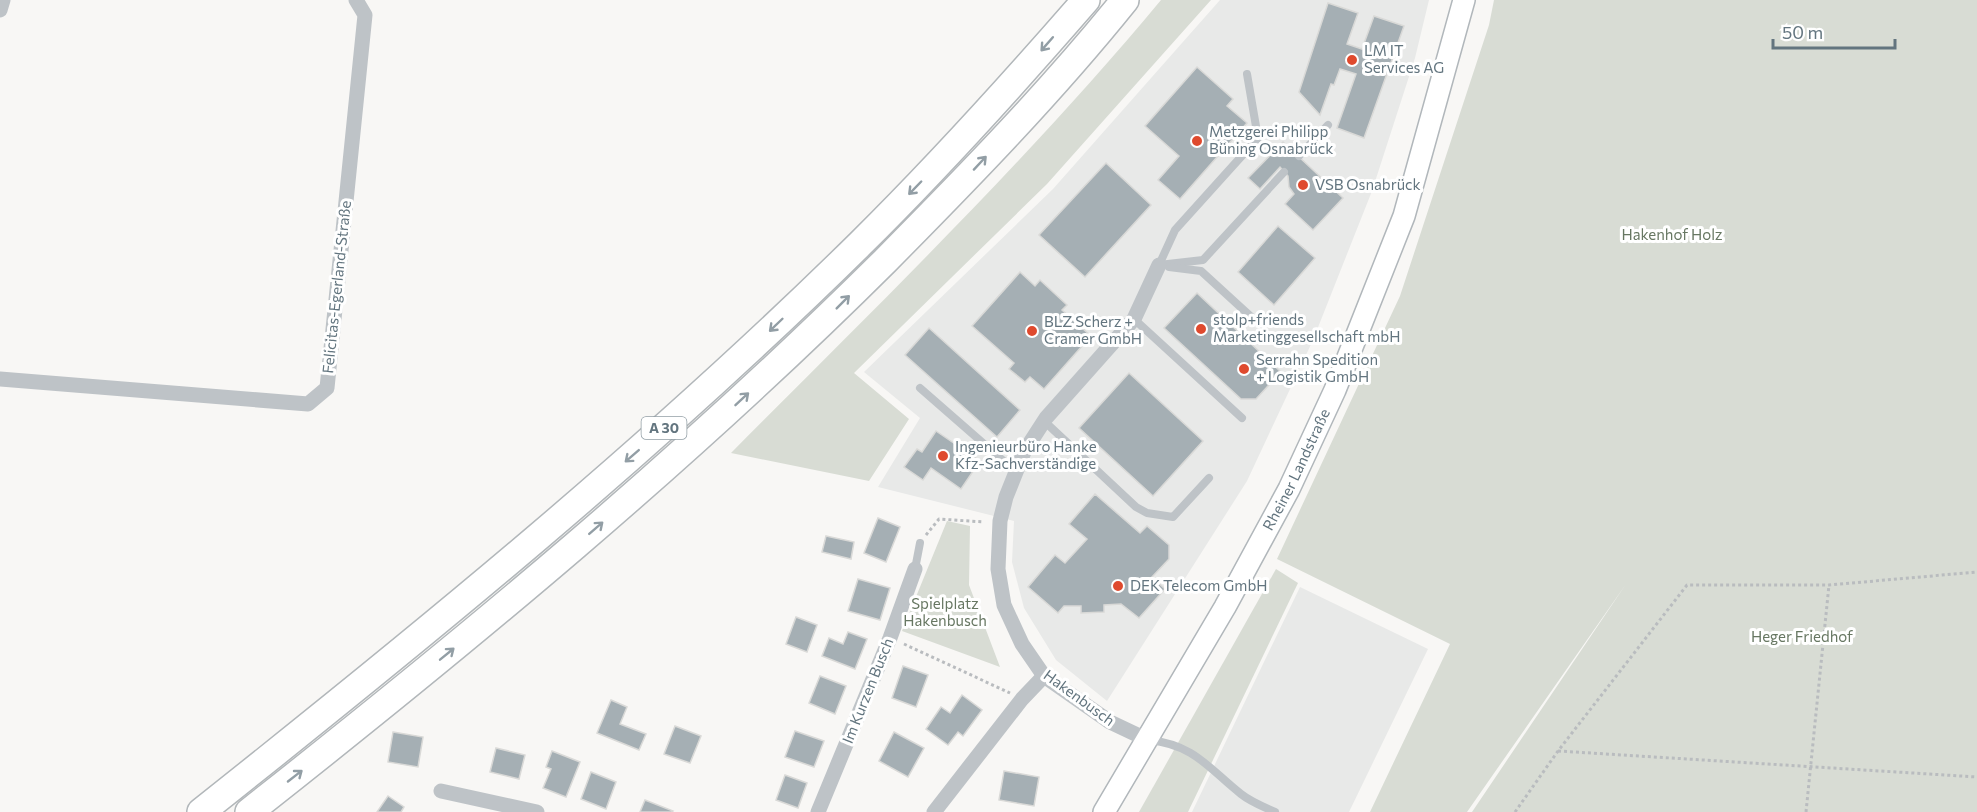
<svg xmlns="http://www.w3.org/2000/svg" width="1977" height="812" viewBox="0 0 1977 812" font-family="Commissioner,sans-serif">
  <rect width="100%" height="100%" fill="#f8f7f5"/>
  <g fill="#e8e9e8">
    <path d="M1220 0H1429L1415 58 1372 191 1313 340 1247 481 1107 701 1056 660 1024 608 1012 562 1014 521 878 487 920 418 864 372 1053 189Z"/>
    <path d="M1300 587 1428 649 1349 812H1192Z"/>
  </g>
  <g fill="#d8dcd4">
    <path d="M1161 0H1211L1047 184 854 373 909 419 869 481 731 453C878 305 1028 160 1161 0Z"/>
    <path d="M1494 0H1977V812H1472L1626 584 1467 812H1370L1450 644 1277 559 1400 296 1489 25Z"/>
    <path d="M947 521 970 526 969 585 1000 667 902 631Z"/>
    <path d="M1276 569 1298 583 1188 812H1139Z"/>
  </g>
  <g fill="#a5afb4" stroke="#d9d9d7" stroke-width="1.5">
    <path d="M1328 3 1358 13 1347 44 1362 49 1374 16 1404 26 1364 138 1337 128 1356 74 1340 69 1334 85 1331 84 1320 115 1299 92Z"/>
    <path d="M1197 67 1233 99 1227 106 1247 123 1180 199 1158 180 1179 156 1145 126Z"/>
    <path d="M1283 142 1343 198 1313 230 1285 204 1294 194 1289 187 1288 176 1280 167 1260 189 1248 178Z"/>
    <path d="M1106 163 1151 205 1085 277 1039 235Z"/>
    <path d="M1278 226 1315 258 1274 305 1238 272Z"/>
    <path d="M1020 272 1035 286 1040 280 1067 305 1062 310 1091 336 1044 389 1030 377 1025 382 1009 369 1014 363 972 326Z"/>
    <path d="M1197 293 1281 372 1256 399H1241L1164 328Z"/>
    <path d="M929 328 1020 410 997 437 905 355Z"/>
    <path d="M1129 373 1203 441 1153 496 1079 428Z"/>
    <path d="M936 431 980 461 961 489 931 468 923 480 904 467 917 449 922 452Z"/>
    <path d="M1095 494 1140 533 1147 526 1169 545V559L1152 577 1165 589 1139 618 1121 604 1104 605V612L1081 613V606H1064L1058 613 1028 587 1055 555 1065 563 1087 539 1069 524Z"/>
    <path d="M878 518 900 527 886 562 864 553Z"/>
    <path d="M826 536 854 542 851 559 822 552Z"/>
    <path d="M858 579 890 588 880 620 848 611Z"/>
    <path d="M796 617 817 625 807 652 786 644Z"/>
    <path d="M848 632 867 639 855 669 822 656 829 638 843 644Z"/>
    <path d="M903 666 928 675 916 707 892 698Z"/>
    <path d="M820 676 846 686 835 714 809 703Z"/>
    <path d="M962 695 982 710 963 736 958 732 948 745 926 729 941 707 950 713Z"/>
    <path d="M611 700 627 707 620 724 646 734 639 750 597 733Z"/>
    <path d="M675 726 701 736 690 763 664 754Z"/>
    <path d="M795 731 824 741 814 767 785 757Z"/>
    <path d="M393 732 423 737 418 767 388 762Z"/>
    <path d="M894 732 924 748 908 777 879 761Z"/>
    <path d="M496 748 525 755 519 779 490 772Z"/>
    <path d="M552 751 580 762 566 797 543 788 551 769 546 767Z"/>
    <path d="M1004 771 1039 777 1034 806 999 800Z"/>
    <path d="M591 772 616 782 606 809 581 799Z"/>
    <path d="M785 775 807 783 798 808 776 800Z"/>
    <path d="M388 796 404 807 401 812H377Z"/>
    <path d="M645 800 673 811 672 812H640Z"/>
  </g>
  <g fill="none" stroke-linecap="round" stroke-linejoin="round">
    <defs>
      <g id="secondary">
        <path id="s1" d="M1104 812 1225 607 1289 489 1335 390 1404 216 1464 0"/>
      </g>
      <g id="highway">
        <path d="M201 812C428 632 653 448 860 244 939 166 1013 84 1086 0"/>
        <path d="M249 812C470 638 686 459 885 261 968 177 1051 92 1125 0"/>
      </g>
    </defs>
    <use href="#secondary" stroke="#b1b7bb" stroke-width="24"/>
    <use href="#highway" stroke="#b2b7ba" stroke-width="30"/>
    <g stroke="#b9bcbf" stroke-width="3" stroke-dasharray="3 3" stroke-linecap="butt">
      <path d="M926 535 939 519 984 522"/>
      <path d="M904 644 1010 693"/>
      <path d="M1558 751 1977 777"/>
      <path d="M1515 812 1558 751 1687 585H1829L1977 572"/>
      <path d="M1806 812 1829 585"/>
    </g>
    <g stroke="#bec3c7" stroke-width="8">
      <path d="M1299 156 1328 125"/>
      <path d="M1159 265 1175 230 1258 138 1247 74"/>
      <path d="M1159 265 1203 260 1284 172"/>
      <path d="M1169 267 1201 271 1259 324"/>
      <path d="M1134 319 1242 418"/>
      <path d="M920 388 1015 471"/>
      <path d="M1044 421 1136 507 1147 513 1173 517 1209 478"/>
      <path d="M915 569 920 543"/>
      <path d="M1149 740C1195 745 1208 768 1241 794 1251 802 1264 807 1275 812"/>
    </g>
    <g stroke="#bec3c7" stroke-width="15">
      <path d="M0 10 3 0"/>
      <path d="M0 379 308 404 327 388 365 15 356 0"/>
      <path d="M1148 740 1110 722 1044 676 1022 644 1004 605 998 569 1000 521 1006 497 1024 452 1046 418 1134 319 1159 265"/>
      <path d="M441 791 537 812"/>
      <path d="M818 812 890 638 915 569"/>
      <path d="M934 812 1022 699 1044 676"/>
    </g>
    <use href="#secondary" stroke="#fff" stroke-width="21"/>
    <use href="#highway" stroke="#fff" stroke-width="27"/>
  </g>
  <defs><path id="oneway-shaft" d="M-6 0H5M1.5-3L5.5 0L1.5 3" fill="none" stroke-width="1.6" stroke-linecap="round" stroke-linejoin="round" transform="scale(1.5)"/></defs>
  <g stroke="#929ea5">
    <use href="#oneway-shaft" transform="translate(1047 44) rotate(131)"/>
    <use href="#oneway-shaft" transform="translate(980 163) rotate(-47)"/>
    <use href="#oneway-shaft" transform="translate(915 188) rotate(134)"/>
    <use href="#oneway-shaft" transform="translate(843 302) rotate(-45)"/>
    <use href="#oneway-shaft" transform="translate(776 325) rotate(136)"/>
    <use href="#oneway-shaft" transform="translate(742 399) rotate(-43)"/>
    <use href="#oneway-shaft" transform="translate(632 456) rotate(139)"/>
    <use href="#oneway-shaft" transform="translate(596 528) rotate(-41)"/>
    <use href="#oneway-shaft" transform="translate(447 654) rotate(-39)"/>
    <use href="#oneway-shaft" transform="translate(295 776) rotate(-38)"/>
  </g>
  <g fill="#df4a2e" stroke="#fff" stroke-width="2">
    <circle cx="1352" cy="60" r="6"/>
    <circle cx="1197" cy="141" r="6"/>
    <circle cx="1303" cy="185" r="6"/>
    <circle cx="1201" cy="329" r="6"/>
    <circle cx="1032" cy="331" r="6"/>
    <circle cx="1244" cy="369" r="6"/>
    <circle cx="943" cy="456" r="6"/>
    <circle cx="1118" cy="586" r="6"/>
  </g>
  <g text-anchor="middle" stroke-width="6" stroke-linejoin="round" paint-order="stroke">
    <rect fill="#fff" stroke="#929ea5" stroke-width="1.5" x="641.5" y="417" width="45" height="22" rx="4.5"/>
    <g font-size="14" font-weight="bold" fill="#63757f">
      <text x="664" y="433">A 30</text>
    </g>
    <g font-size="15" fill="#63757f" stroke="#fff" text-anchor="start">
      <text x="1364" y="56">LM IT<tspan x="1364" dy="17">Services AG</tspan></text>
      <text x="1209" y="137">Metzgerei Philipp<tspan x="1209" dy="17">Büning Osnabrück</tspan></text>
      <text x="1315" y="190">VSB Osnabrück</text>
      <text x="1213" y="325">stolp+friends<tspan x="1213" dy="17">Marketinggesellschaft mbH</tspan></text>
      <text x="1044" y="327">BLZ Scherz +<tspan x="1044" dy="17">Cramer GmbH</tspan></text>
      <text x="1256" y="365">Serrahn Spedition<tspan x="1256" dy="17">+ Logistik GmbH</tspan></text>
      <text x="955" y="452">Ingenieurbüro Hanke<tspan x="955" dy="17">Kfz-Sachverständige</tspan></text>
      <text x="1130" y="591">DEK Telecom GmbH</text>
    </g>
    <g font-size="15" fill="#677762" stroke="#fff">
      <text x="1672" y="240">Hakenhof Holz</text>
      <text x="945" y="609">Spielplatz<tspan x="945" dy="17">Hakenbusch</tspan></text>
      <text x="1802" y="642">Heger Friedhof</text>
    </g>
    <g font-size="15" fill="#63757f" stroke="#fff">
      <text transform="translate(337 287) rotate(-84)" y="5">Felicitas-Egerland-Straße</text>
      <text dy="5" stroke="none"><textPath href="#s1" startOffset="393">Rheiner Landstraße</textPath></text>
      <text transform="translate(868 691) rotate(-68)" y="5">Im Kurzen Busch</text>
      <text transform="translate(1079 698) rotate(36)" y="5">Hakenbusch</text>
    </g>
  </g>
  <path d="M1773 39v9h122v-9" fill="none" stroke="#63757f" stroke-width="3"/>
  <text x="1782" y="39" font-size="18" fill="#63757f" stroke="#ffffff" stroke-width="4.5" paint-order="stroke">50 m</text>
</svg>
